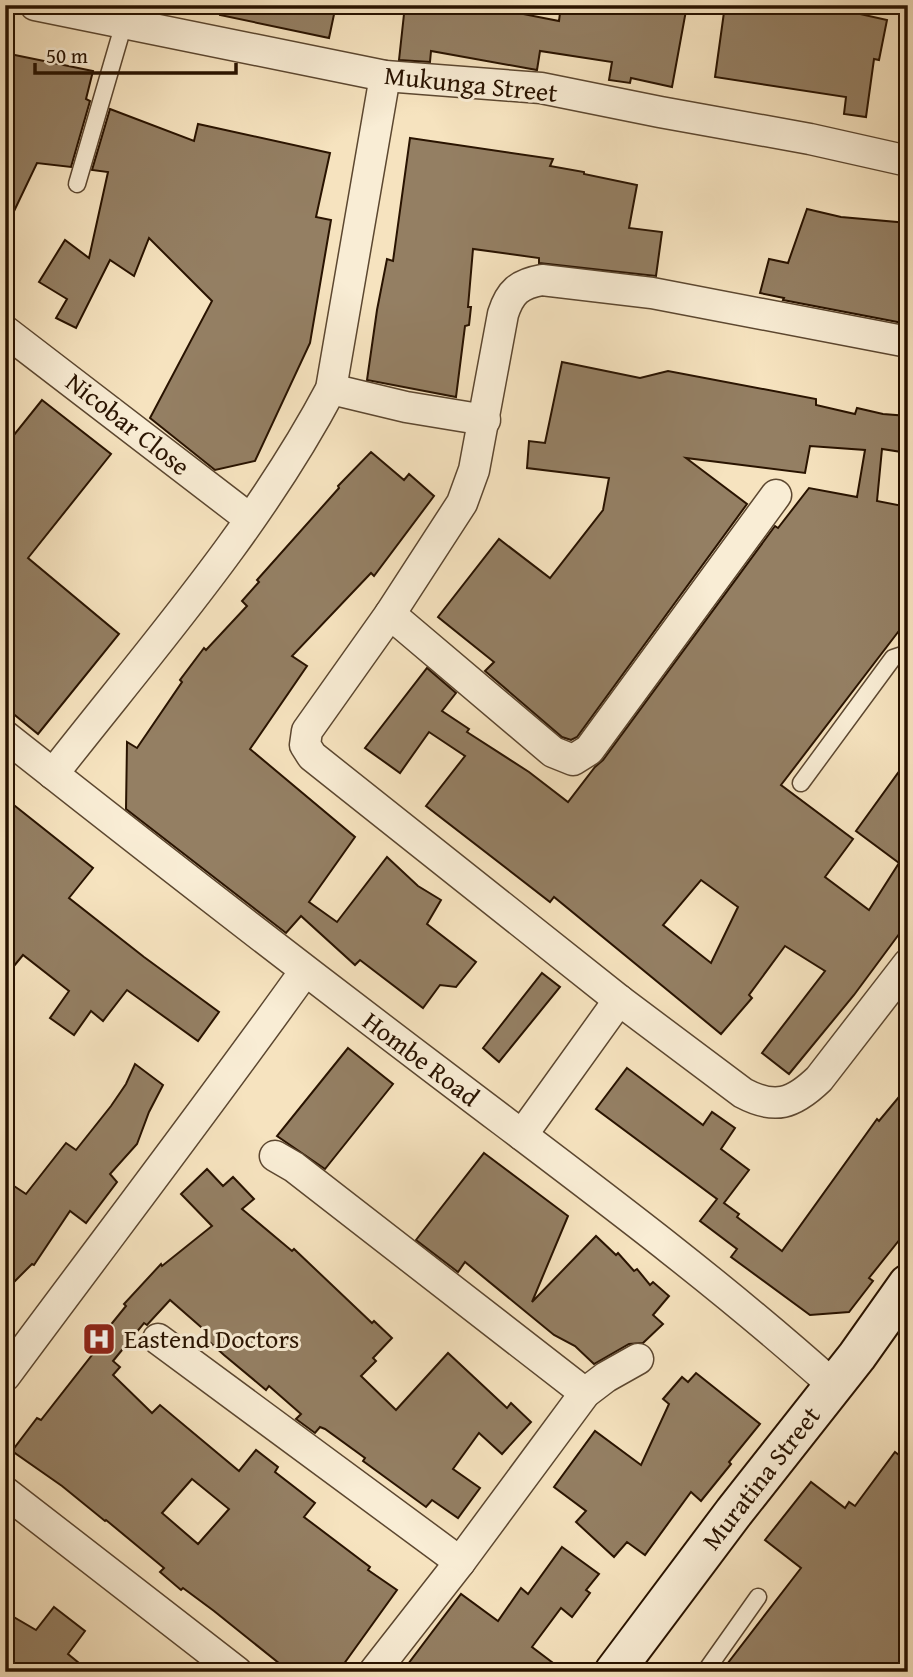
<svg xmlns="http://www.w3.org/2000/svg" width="913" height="1677" viewBox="0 0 913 1677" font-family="'Gentium Book Plus',serif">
  <rect width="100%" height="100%" fill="#f6e3bf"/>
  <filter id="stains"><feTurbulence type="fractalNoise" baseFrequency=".00286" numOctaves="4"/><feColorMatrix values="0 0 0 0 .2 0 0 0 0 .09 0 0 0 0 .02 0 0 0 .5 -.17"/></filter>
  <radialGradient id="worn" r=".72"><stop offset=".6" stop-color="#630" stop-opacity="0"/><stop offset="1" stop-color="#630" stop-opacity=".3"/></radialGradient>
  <g fill="#947f63" stroke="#291300" stroke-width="2" fill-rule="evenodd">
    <path d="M221 5H336L329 38 220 15Z"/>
    <path d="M405 5H504L503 10 559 21 561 5H687L672 87 631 78 630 83 609 80 612 62 540 51 537 70 431 51 430 62 399 60Z"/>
    <path d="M725 5H833V8L887 20 879 60 874 59 866 117 844 114 846 97 715 77Z"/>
    <path d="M5 53 93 71 86 99 90 101 71 167 37 163 5 230Z"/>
    <path d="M110 109 194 141 198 124 330 153 316 217 331 220 310 343 255 461 215 470 150 418 212 301 149 238 134 276 110 260 76 328 56 318 67 299 39 282 65 240 89 258 108 172 92 170Z"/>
    <path d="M410 138 553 159 550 166 584 172V174L637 185 629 228 662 232 656 276 539 263V258L473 249 468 307H471L469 325 465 326 456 397 367 380 377 310 387 259 393 261Z"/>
    <path d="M807 209 841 217 908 223V324L783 300 784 298 760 293 769 259 788 263Z"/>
    <path d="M562 362 640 378 668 371 816 399V405L855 414 857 408 883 414 908 416V453L882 449 877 501 908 507V619L781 785 853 839 825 877 869 910 899 863 856 831 908 759V922L854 995 789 1074 762 1053 825 971 785 946 749 995 752 998 721 1034 554 897 550 902 426 806 465 756 429 732 400 773 365 748 427 668 456 693 442 711 469 729 467 732 529 772 568 802 595 767 603 760 775 526 778 528 809 488 857 497 865 450 810 446 805 473 686 458 747 504 577 737 571 740 562 737 485 671 494 662 438 617 499 539 550 578 603 510 609 478 527 468 529 441 545 443ZM701 880 738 907 711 963 663 925Z"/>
    <path d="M42 400 111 454 28 558 119 634 38 734 5 707V446Z"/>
    <path d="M371 452 404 480 409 474 434 496 374 576 371 573 292 656 307 666 250 749 355 837 309 902 337 922 387 857 418 886 441 900 427 924 476 962 456 987 440 985 423 1008 360 960 355 965 301 916 286 933 126 809 127 742 137 748 182 682 180 680 204 648 206 650 247 606 242 601 259 582 257 580 339 488 338 486Z"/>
    <path d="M5 798 93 868 69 898 144 957 219 1012 198 1041 127 990 103 1021 91 1011 74 1035 50 1018 69 991 23 955 5 977Z"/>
    <path d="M542 973 560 987 499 1062 483 1048Z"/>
    <path d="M348 1048 393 1084 325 1169 277 1136Z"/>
    <path d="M135 1064 163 1085 149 1112 137 1144 110 1174 117 1182 86 1223 70 1211 34 1265 32 1264 5 1291V1180L26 1194 66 1143 76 1150 111 1106 126 1084Z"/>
    <path d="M627 1068 703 1125 712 1112 735 1128 721 1149 749 1170 724 1203 739 1214 737 1217 782 1251 877 1119 879 1121 908 1086V1229L869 1278 873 1281 849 1312 810 1315 731 1257 737 1249 700 1221 717 1199 596 1109Z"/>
    <path d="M484 1153 568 1216 532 1302 596 1236 616 1255 618 1253 634 1271 637 1269 650 1285 653 1282 669 1296 653 1315 663 1324 643 1343 629 1344 594 1364 575 1346 554 1335 465 1262 458 1272 416 1240Z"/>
    <path d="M207 1169 223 1186 233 1177 254 1199 242 1209 292 1251 294 1249 372 1323 374 1321 392 1338 373 1358 376 1361 361 1376 396 1410 448 1353 507 1408 511 1403 531 1422 502 1454 479 1433 453 1469 480 1488 458 1518 432 1500 426 1507 363 1461 365 1458 325 1429 320 1427 315 1433 296 1419 301 1414 269 1386 266 1390 224 1355 205 1338 209 1334 170 1300 147 1325 144 1323 113 1361 120 1367 113 1375 152 1413 160 1405 239 1471 256 1450 278 1467 275 1472 315 1503 304 1517 370 1567 368 1570 397 1590 338 1672H290L214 1611 183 1588 181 1590 160 1572 164 1568 106 1520 105 1521 62 1486 12 1451 37 1418 41 1420 99 1346 96 1343 126 1306 124 1304 161 1264 162 1266 212 1226 181 1194ZM192 1479 229 1509 198 1544 162 1513Z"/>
    <path d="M696 1373 760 1424 729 1462 731 1464 701 1501 691 1492 645 1555 627 1542 614 1557 576 1522 586 1511 554 1487 595 1431 641 1465 669 1404 663 1399 682 1377 688 1382Z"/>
    <path d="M895 1452 908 1462V1651L893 1672H721L801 1568 765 1540 811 1482 845 1508 849 1502 855 1506Z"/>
    <path d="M562 1547 599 1574 586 1590 590 1593 572 1617 561 1608 532 1647 565 1672H402L461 1594 498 1621 521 1588 528 1594Z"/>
    <path d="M54 1607 85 1631 68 1654 90 1672H5V1612L36 1630Z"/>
  </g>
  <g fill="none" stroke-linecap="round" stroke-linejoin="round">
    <defs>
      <g id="lane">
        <path d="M77 184 124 23"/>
        <path d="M801 783 893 658 908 653"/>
        <path d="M705 1672 758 1597"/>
      </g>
      <g id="street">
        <path d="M35 5 385 76 541 88 660 112 810 139 908 161"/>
        <path d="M5 331 250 519"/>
        <path d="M908 342 652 293 542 280C519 284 510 292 503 314L474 470 462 503 390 614 307 731 305 745 312 756 619 1000 743 1093C775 1110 793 1104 819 1079L908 964"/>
        <path d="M331 389 406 407 485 420"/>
        <path d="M390 614 553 752 573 760 589 750 776 495"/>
        <path d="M5 736C148 849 291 960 436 1070 570 1172 707 1272 833 1385"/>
        <path d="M53 774C150 650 257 529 331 389L385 76"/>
        <path d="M522 1135 619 1000"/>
        <path d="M275 1156 294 1167 585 1393"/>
        <path d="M158 1339 460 1562"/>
        <path d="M5 1376C105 1241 207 1108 305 971"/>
        <path d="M5 1492 237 1672"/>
        <path d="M374 1672 460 1562 585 1393 606 1377 638 1359"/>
      </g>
      <path id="secondary" d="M614 1672 734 1512 857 1356 908 1284"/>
    </defs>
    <use href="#lane" stroke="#5c4730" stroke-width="19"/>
    <use href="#street" stroke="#5c4730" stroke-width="33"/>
    <use href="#secondary" stroke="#291300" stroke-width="42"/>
    <use href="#lane" stroke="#f9edd5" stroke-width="16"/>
    <use href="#street" stroke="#f9edd5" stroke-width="30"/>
    <use href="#secondary" stroke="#f9edd5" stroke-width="38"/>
  </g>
  <defs>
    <symbol id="hospital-square" viewBox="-11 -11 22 22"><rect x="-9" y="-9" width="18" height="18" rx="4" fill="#8f2418" stroke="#f9edd5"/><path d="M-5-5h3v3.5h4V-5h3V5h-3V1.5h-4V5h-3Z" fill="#fff"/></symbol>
  </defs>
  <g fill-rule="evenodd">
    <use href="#hospital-square" x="80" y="1320" width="38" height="38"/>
  </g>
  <g text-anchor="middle" stroke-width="6" stroke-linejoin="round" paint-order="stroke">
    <g font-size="26" fill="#291300" stroke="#f9edd5">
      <text transform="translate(471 84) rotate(6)" y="9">Mukunga Street</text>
      <text transform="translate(128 424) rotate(38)" y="9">Nicobar Close</text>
      <text transform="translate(421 1059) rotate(37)" y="9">Hombe Road</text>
      <text transform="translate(761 1478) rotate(-52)" y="9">Muratina Street</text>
    </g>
    <g font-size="26" fill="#291300" stroke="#f9edd5" text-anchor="start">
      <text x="124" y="1348">Eastend Doctors</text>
    </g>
  </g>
  <rect width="913" height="1677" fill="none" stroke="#f6e3bf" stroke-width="28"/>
  <rect x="7" y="7" width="899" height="1663" fill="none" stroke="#291300" stroke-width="3.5"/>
  <rect x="14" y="14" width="885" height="1649" fill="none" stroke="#291300" stroke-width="2"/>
  <path d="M35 63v10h201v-10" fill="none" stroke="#291300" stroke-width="3.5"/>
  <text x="46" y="63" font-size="21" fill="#291300" stroke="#f9edd5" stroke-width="5" paint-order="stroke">50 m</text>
  <rect width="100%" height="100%" filter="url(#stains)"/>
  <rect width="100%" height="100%" fill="url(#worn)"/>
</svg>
